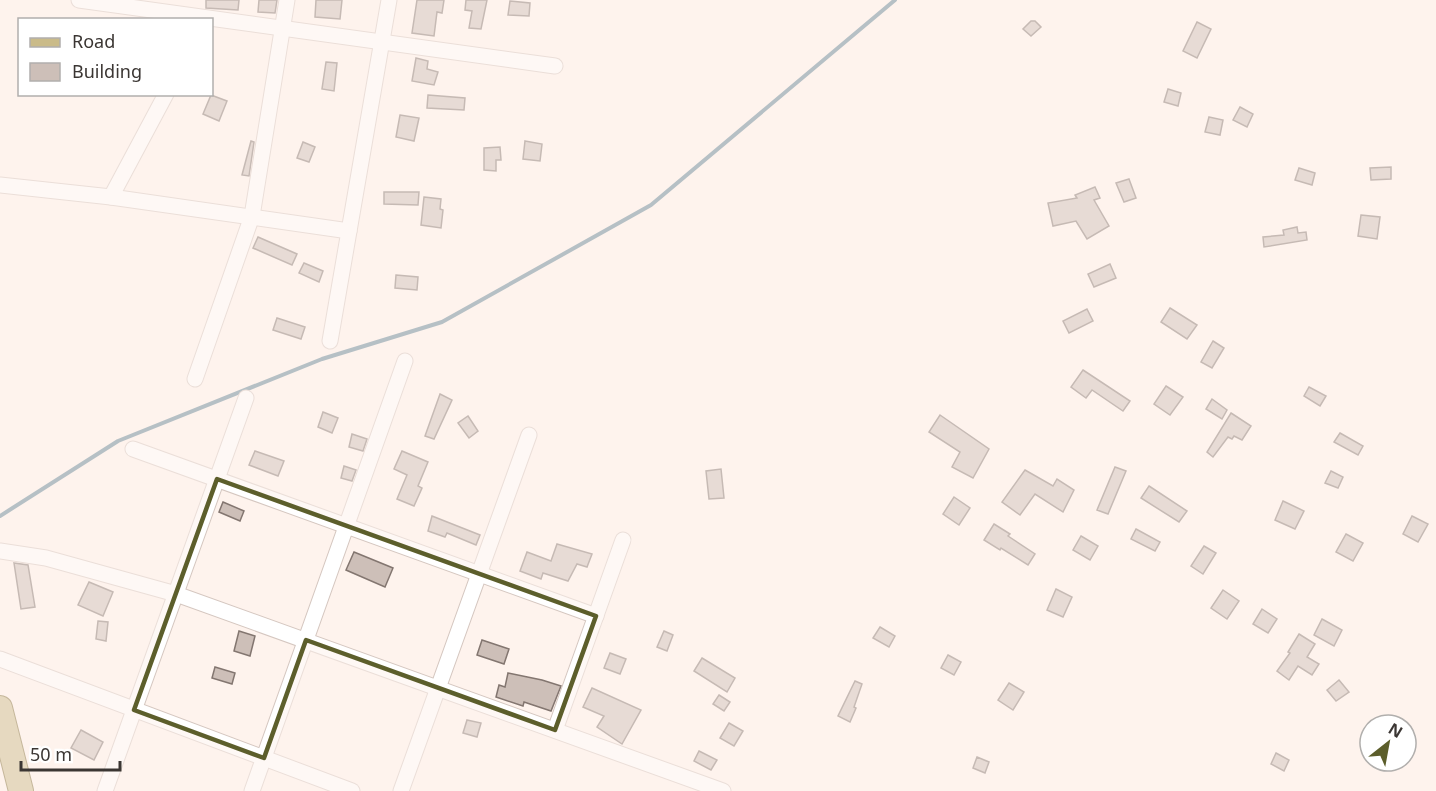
<svg xmlns="http://www.w3.org/2000/svg" width="1436" height="791" viewBox="0 0 1436 791" font-family="'Noto Sans',sans-serif">
  <rect width="100%" height="100%" fill="#fef3ed"/>
  <g fill="none" stroke-linecap="round" stroke-linejoin="round">
    <path stroke="#618394" stroke-width="4" d="M0 516 118 441 322 359 442 322 651 205 895 0"/>
  </g>
  <g fill="#cdbfb8" stroke="#837670" stroke-width="1.5">
    <path d="M206 0H239L238 10 206 8Z"/>
    <path d="M259 0H277L275 13 258 12Z"/>
    <path d="M316 0H342L340 19 315 17Z"/>
    <path d="M417 0H444L442 13 437 12 434 36 412 33Z"/>
    <path d="M466 0H487L481 29 469 28 472 11 465 10Z"/>
    <path d="M510 1 530 3 529 16 508 15Z"/>
    <path d="M1031 21H1035L1041 27 1031 36 1023 29Z"/>
    <path d="M1197 22 1211 29 1197 58 1183 51Z"/>
    <path d="M416 58 428 61 427 69 438 72 434 85 412 81Z"/>
    <path d="M326 62 337 63 334 91 322 89Z"/>
    <path d="M1168 89 1181 93 1178 106 1164 102Z"/>
    <path d="M211 95 227 101 219 121 203 114Z"/>
    <path d="M428 95 465 98 464 110 427 108Z"/>
    <path d="M1240 107 1253 114 1247 127 1233 120Z"/>
    <path d="M400 115 419 118 414 141 396 137Z"/>
    <path d="M1209 117 1223 120 1220 135 1205 132Z"/>
    <path d="M251 141 254 142 249 176 242 175Z"/>
    <path d="M525 141 542 144 540 161 523 159Z"/>
    <path d="M303 142 315 147 309 162 297 158Z"/>
    <path d="M500 147 501 160H496V171L484 170V148Z"/>
    <path d="M1391 167V179L1371 180 1370 168Z"/>
    <path d="M1299 168 1315 173 1312 185 1295 180Z"/>
    <path d="M1129 179 1136 198 1124 202 1116 183Z"/>
    <path d="M1095 187 1100 198 1094 200 1109 226 1087 239 1076 221 1053 226 1048 203 1077 198 1075 195Z"/>
    <path d="M384 192H419L418 205 384 204Z"/>
    <path d="M424 197 441 199 440 209 443 210 441 228 421 225Z"/>
    <path d="M1361 215 1380 217 1377 239 1358 236Z"/>
    <path d="M1297 227 1298 233 1306 232 1307 240 1264 247 1263 237 1284 235 1283 230Z"/>
    <path d="M258 237 297 254 292 265 253 248Z"/>
    <path d="M304 263 323 271 319 282 299 273Z"/>
    <path d="M1110 264 1116 278 1094 287 1088 274Z"/>
    <path d="M396 275 418 277 417 290 395 288Z"/>
    <path d="M1170 308 1197 325 1187 339 1161 322Z"/>
    <path d="M1087 309 1093 321 1069 333 1063 321Z"/>
    <path d="M277 318 305 327 301 339 273 330Z"/>
    <path d="M1213 341 1224 348 1212 368 1201 362Z"/>
    <path d="M1083 370 1130 401 1123 411 1092 390 1086 398 1071 387Z"/>
    <path d="M1166 386 1183 397 1170 415 1154 404Z"/>
    <path d="M1309 387 1326 396 1320 406 1304 396Z"/>
    <path d="M440 394 452 400 434 439 425 436Z"/>
    <path d="M1212 399 1227 410 1222 419 1206 409Z"/>
    <path d="M323 412 338 418 332 433 318 427Z"/>
    <path d="M1231 413 1251 426 1242 440 1234 436 1232 439 1228 437 1213 457 1207 452Z"/>
    <path d="M940 415 989 449 973 478 952 467 960 452 929 432Z"/>
    <path d="M468 416 478 431 469 438 458 423Z"/>
    <path d="M1340 433 1363 446 1358 455 1334 442Z"/>
    <path d="M352 434 367 439 363 451 349 447Z"/>
    <path d="M255 451 284 461 278 476 249 465Z"/>
    <path d="M402 451 428 462 418 486 422 488 414 506 397 499 407 475 394 469Z"/>
    <path d="M344 466 356 470 352 481 341 478Z"/>
    <path d="M1115 467 1126 471 1108 514 1097 510Z"/>
    <path d="M721 469 724 498 709 499 706 471Z"/>
    <path d="M1025 470 1053 486 1057 479 1074 490 1063 512 1035 494 1020 515 1002 502Z"/>
    <path d="M1331 471 1343 477 1338 488 1325 483Z"/>
    <path d="M1149 486 1187 511 1179 522 1141 498Z"/>
    <path d="M954 497 970 508 959 525 943 514Z"/>
    <path d="M1283 501 1304 511 1295 529 1275 520Z"/>
    <path d="M223 502 244 511 240 521 219 512Z"/>
    <path d="M432 516 480 535 476 545 447 533 445 537 428 531Z"/>
    <path d="M1412 516 1428 524 1418 542 1403 534Z"/>
    <path d="M994 524 1010 534 1008 536 1035 554 1028 565 1001 548 1000 550 984 540Z"/>
    <path d="M1136 529 1160 542 1155 551 1131 539Z"/>
    <path d="M1346 534 1363 543 1353 561 1336 552Z"/>
    <path d="M1081 536 1098 546 1090 560 1073 550Z"/>
    <path d="M557 544 592 554 587 567 577 564 568 581 543 573 541 579 520 571 527 552 551 561Z"/>
    <path d="M1204 546 1216 553 1203 574 1191 566Z"/>
    <path d="M354 552 393 568 385 587 346 570Z"/>
    <path d="M14 563 28 565 35 607 21 609Z"/>
    <path d="M89 582 113 592 103 616 78 605Z"/>
    <path d="M1056 589 1072 597 1063 617 1047 610Z"/>
    <path d="M1223 590 1239 601 1227 619 1211 608Z"/>
    <path d="M1262 609 1277 619 1268 633 1253 624Z"/>
    <path d="M1322 619 1342 630 1334 646 1314 635Z"/>
    <path d="M98 621 108 622 106 641 96 639Z"/>
    <path d="M880 627 895 636 889 647 873 638Z"/>
    <path d="M239 631 255 636 250 656 234 651Z"/>
    <path d="M664 631 673 635 667 651 657 647Z"/>
    <path d="M1299 634 1315 644 1307 657 1319 664 1312 675 1298 666 1289 680 1277 671 1290 653 1288 652Z"/>
    <path d="M482 640 509 649 504 664 477 655Z"/>
    <path d="M610 653 626 659 620 674 604 668Z"/>
    <path d="M948 655 961 662 954 675 941 668Z"/>
    <path d="M702 658 735 678 727 692 694 671Z"/>
    <path d="M215 667 235 673 232 684 212 678Z"/>
    <path d="M508 673 542 680 561 686 551 711 524 702 523 706 496 697 499 685 505 687Z"/>
    <path d="M1339 680 1349 692 1336 701 1327 690Z"/>
    <path d="M855 681 862 684 854 707 856 708 850 722 838 716Z"/>
    <path d="M1009 683 1024 692 1013 710 998 700Z"/>
    <path d="M592 688 641 710 622 744 597 727 604 716 583 707Z"/>
    <path d="M719 695 730 702 724 711 713 704Z"/>
    <path d="M467 720 481 723 477 737 463 733Z"/>
    <path d="M729 723 743 731 734 746 720 738Z"/>
    <path d="M81 730 103 742 94 760 71 748Z"/>
    <path d="M699 751 717 760 711 770 694 761Z"/>
    <path d="M1276 753 1289 760 1284 771 1271 764Z"/>
    <path d="M977 757 989 762 985 773 973 768Z"/>
  </g>
  <g fill="none" stroke-linecap="round" stroke-linejoin="round">
    <defs>
      <g id="street">
        <path d="M79 0 555 66"/>
        <path d="M0 185 111 197 349 231"/>
        <path d="M111 197 166 94"/>
        <path d="M330 341 389 0"/>
        <path d="M195 379 252 216 287 0"/>
        <path d="M133 449 596 616"/>
        <path d="M0 551 46 558 176 594 723 791"/>
        <path d="M0 659 352 791"/>
        <path d="M555 730 623 540"/>
        <path d="M105 791 246 398"/>
        <path d="M252 791 405 361"/>
        <path d="M401 791 529 435"/>
      </g>
      <path id="primary" d="M0 708 21 791"/>
    </defs>
    <use href="#street" stroke="#d5c7c0" stroke-width="17"/>
    <use href="#primary" stroke="#816f38" stroke-width="26"/>
    <use href="#street" stroke="#fff" stroke-width="15"/>
    <use href="#primary" stroke="#cabb89" stroke-width="24"/>
  </g>
  <path d="M0 0H1436V791H0ZM217 479 596 616 555 730 306 640 264 758 134 710Z" fill="#fef3ed" fill-opacity=".55" fill-rule="evenodd"/>
  <path fill="none" stroke="#5c5e2b" stroke-width="4.5" stroke-linejoin="round" d="M217 479 596 616 555 730 306 640 264 758 134 710Z"/>
  <rect x="18" y="18" width="195" height="78" fill="#ffffff" stroke="#b1afad" stroke-width="1.5"/>
  <rect x="30" y="38" width="30" height="9" fill="#cabb89" stroke="#b1afad" stroke-width="1.5"/>
  <text x="72" y="48" font-size="18" fill="#3b3633">Road</text>
  <rect x="30" y="63" width="30" height="18" fill="#cdbfb8" stroke="#b1afad" stroke-width="1.5"/>
  <text x="72" y="78" font-size="18" fill="#3b3633">Building</text>
  <g transform="translate(1388 743) rotate(31)"><circle r="28" fill="#ffffff" stroke="#b1afad" stroke-width="1.5"/>
  <path d="M0-4.5L10 22L0 15L-10 22Z" fill="#5c5e2b"/>
  <text y="-9" font-size="16" font-weight="bold" text-anchor="middle" fill="#3b3633">N</text>
  </g>
  <path d="M21 761v9h99v-9" fill="none" stroke="#3b3633" stroke-width="3"/>
  <text x="30" y="761" font-size="18" fill="#3b3633" stroke="#ffffff" stroke-width="4.5" paint-order="stroke">50 m</text>
</svg>
